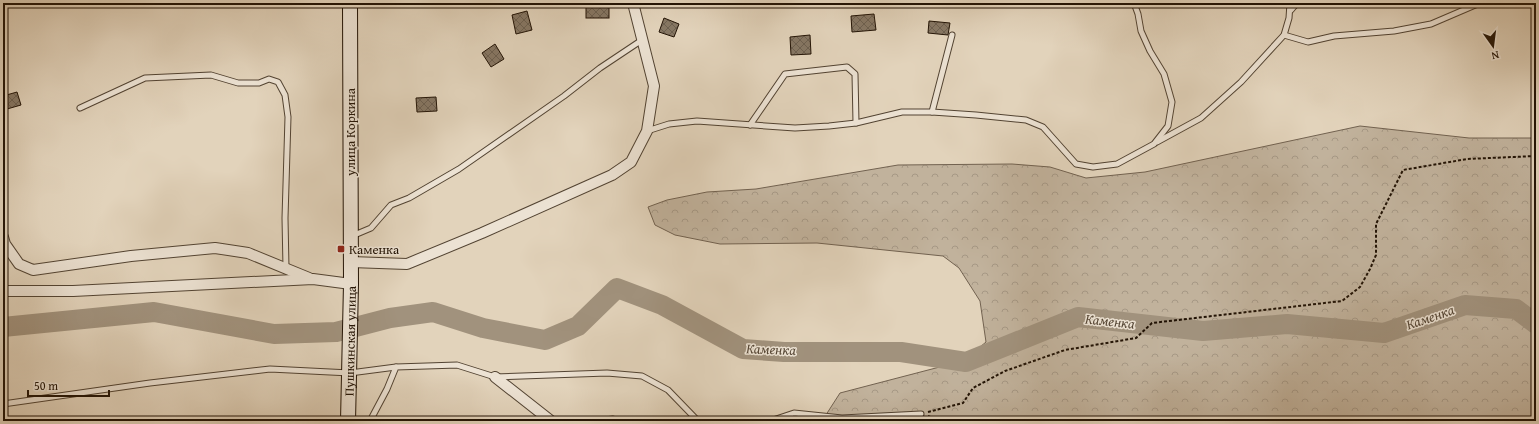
<svg xmlns="http://www.w3.org/2000/svg" width="1539" height="424" viewBox="0 0 1539 424" font-family="'Gentium Book Plus',serif">
  <defs>
    <pattern id="forest-crowns" width="20" height="18" patternUnits="userSpaceOnUse"><rect width="20" height="18" fill="#c1b29c"/><path d="M2 6a3 3 0 1 1 6 0M12 15a3 3 0 1 1 6 0" fill="none" stroke="#a69885"/></pattern>
    <pattern id="building-cross-hatch" width="8" height="8" patternUnits="userSpaceOnUse"><rect width="8" height="8" fill="#867764"/><path d="M0 0l8 8M0 8l8-8" fill="none" stroke="#6d6050"/></pattern>
  </defs>
  <rect width="100%" height="100%" fill="#e2d3bb"/>
  <filter id="stains"><feTurbulence type="fractalNoise" baseFrequency=".005" numOctaves="4"/><feColorMatrix values="0 0 0 0 .2 0 0 0 0 .09 0 0 0 0 .02 0 0 0 .5 -.17"/></filter>
  <radialGradient id="worn" r=".72"><stop offset=".6" stop-color="#630" stop-opacity="0"/><stop offset="1" stop-color="#630" stop-opacity=".3"/></radialGradient>
  <path fill="url(#forest-crowns)" stroke="#726250" d="M1360 126 1469 138H1536V421H822L840 393 955 363 974 352 986 342 980 301 959 268 943 256 817 243 720 244 675 235 655 225 648 207 667 200 707 192 756 189 898 165 1012 164 1050 167 1086 178 1145 172Z"/>
  <g fill="none" stroke-linecap="round" stroke-linejoin="round">
    <path stroke="#a1927d" stroke-width="20" d="M3 327 154 312 274 334 336 332 390 318 433 312 483 328 545 340 578 326 617 288 662 305 743 349 784 352H901L966 362 1078 317 1203 331 1287 324 1384 333 1465 305 1516 309 1536 324"/>
  </g>
  <g fill="url(#building-cross-hatch)" stroke="#221305">
    <rect x="586" y="3" width="23" height="15"/>
    <path d="M527 11 532 30 516 34 512 15Z"/>
    <path d="M874 14 876 30 852 32 851 16Z"/>
    <path d="M664 18 679 24 674 37 659 32Z"/>
    <path d="M929 21 950 23 948 35 928 33Z"/>
    <path d="M810 35 811 54 791 55 790 37Z"/>
    <path d="M495 44 504 59 491 67 482 53Z"/>
    <path d="M17 92 21 105 7 109 3 96Z"/>
    <path d="M436 97 437 111 417 112 416 98Z"/>
  </g>
  <g fill="none" stroke-linecap="round" stroke-linejoin="round">
    <defs>
      <g id="service">
        <path d="M1291 10 1297 3"/>
        <path d="M1284 35 1308 42 1334 36 1394 31 1431 24 1480 3"/>
        <path d="M80 108 145 78 211 75 238 83H259L269 79 278 82 285 95 288 117 285 218 286 268"/>
        <path d="M932 112 952 35"/>
        <path d="M750 125 785 74 847 67 855 74 856 123"/>
        <path d="M647 131 669 124 697 121 795 128 829 126 856 123 902 112H932L976 115 1026 120 1043 127 1076 164 1093 167 1117 164 1154 144 1168 126 1172 102 1164 74 1150 51 1141 31 1138 14 1134 3"/>
        <path d="M1157 142 1201 118 1241 82 1284 35 1289 18 1290 3"/>
        <path d="M352 236 371 228 391 205 409 198 459 169 564 96 600 68 642 40"/>
        <path d="M3 404 150 383 270 369 350 373 396 367"/>
        <path d="M370 421 387 389 396 367 457 365 495 377 607 373 642 376 668 390 698 421H736"/>
        <path d="M596 421 613 419 619 421"/>
        <path d="M770 421 794 413 842 418 921 414"/>
      </g>
      <g id="minor">
        <path d="M3 237 5 244 19 264 33 270 131 256 215 248 248 253 309 278"/>
        <path d="M351 262 407 264 482 233 612 175 631 162 647 131 654 86 633 3"/>
        <path d="M3 291H73L313 279 351 284"/>
        <path d="M495 377 551 421"/>
      </g>
      <g id="secondary">
        <path id="s1" d="M348 421 351 284 350 3"/>
      </g>
    </defs>
    <use href="#service" stroke="#524332" stroke-width="7"/>
    <use href="#minor" stroke="#524332" stroke-width="12"/>
    <use href="#secondary" stroke="#221305" stroke-width="16"/>
    <g stroke="#221305" stroke-width="2" stroke-dasharray="3 2" stroke-linecap="butt">
      <path d="M928 412 963 403 973 388 1005 371 1065 350 1136 338 1152 323 1342 301 1360 287 1370 269 1376 255V224L1403 170 1467 159 1536 156"/>
      <path d="M928 416 940 421"/>
    </g>
    <use href="#service" stroke="#ece2d3" stroke-width="5"/>
    <use href="#minor" stroke="#ece2d3" stroke-width="10"/>
    <use href="#secondary" stroke="#ece2d3" stroke-width="14"/>
  </g>
  <rect fill="#8f2418" stroke="#ece2d3" stroke-width="1.5" x="337" y="245" width="8" height="8" rx="2"/>
  <g text-anchor="middle" stroke-width="3" stroke-linejoin="round" paint-order="stroke">
    <g font-size="13" fill="#221305" stroke="#ece2d3">
      <text transform="translate(350 132) rotate(-90)" y="5">улица Коркина</text>
      <text dy="5" stroke="none"><textPath href="#s1" startOffset="80">Пушкинская улица</textPath></text>
    </g>
    <g font-size="13" fill="#221305" stroke="#ece2d3" text-anchor="start">
      <text x="349" y="254">Каменка</text>
    </g>
    <g font-size="14" font-style="italic" fill="#554635" stroke="#ece2d3">
      <text transform="translate(1430 317) rotate(-19)" y="5">Каменка</text>
      <text transform="translate(1110 321) rotate(6)" y="5">Каменка</text>
      <text transform="translate(771 349) rotate(2)" y="5">Каменка</text>
    </g>
  </g>
  <rect width="1539" height="424" fill="none" stroke="#e2d3bb" stroke-width="16"/>
  <rect x="4" y="4" width="1531" height="416" fill="none" stroke="#221305" stroke-width="2"/>
  <rect x="8" y="8" width="1523" height="408" fill="none" stroke="#221305"/>
  <g transform="translate(1493 46) rotate(166)" stroke="#ece2d3" stroke-width="3" paint-order="stroke">
  <path d="M0-3L7 15L0 10L-7 15Z" fill="#221305"/>
  <text y="-6" font-size="11" font-weight="bold" text-anchor="middle" fill="#221305">N</text>
  </g>
  <path d="M28 390v6h81v-6" fill="none" stroke="#221305" stroke-width="2"/>
  <text x="34" y="390" font-size="12" fill="#221305" stroke="#ece2d3" stroke-width="3" paint-order="stroke">50 m</text>
  <rect width="100%" height="100%" filter="url(#stains)"/>
  <rect width="100%" height="100%" fill="url(#worn)"/>
</svg>
